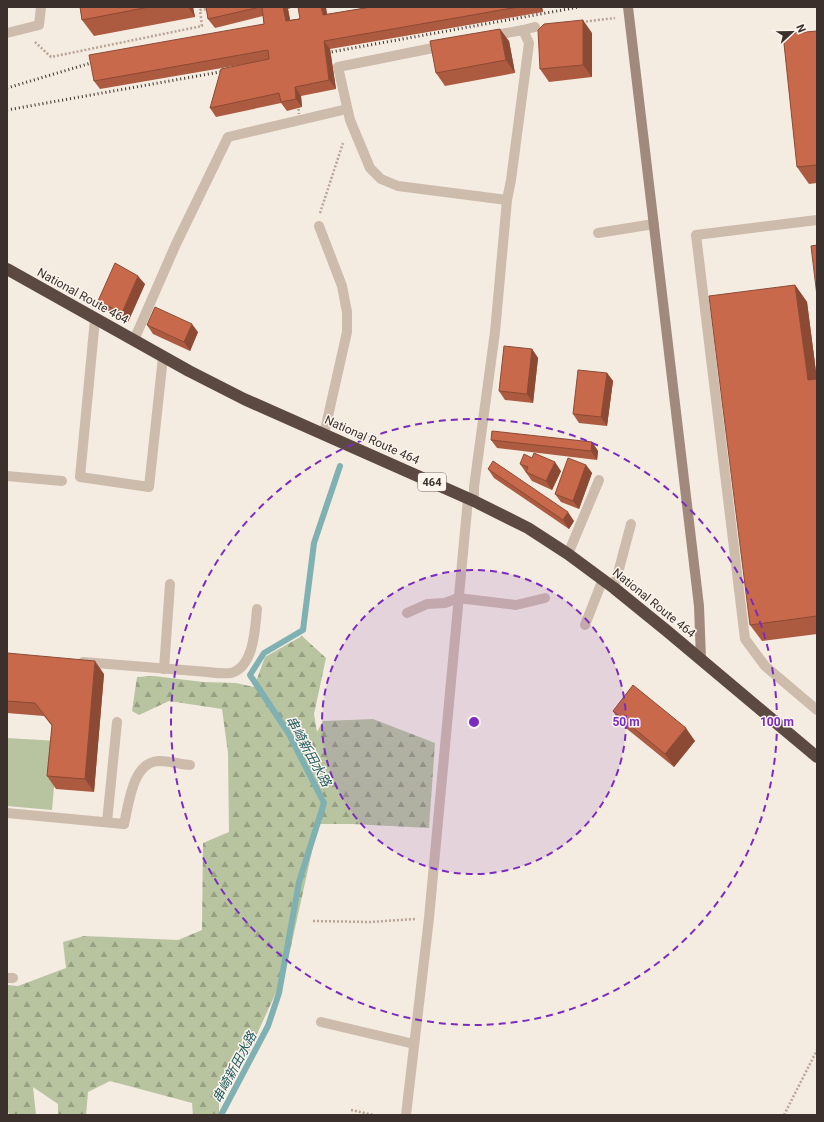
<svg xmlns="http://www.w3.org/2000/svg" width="824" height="1122" viewBox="0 0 824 1122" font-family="Roboto,'Noto Sans JP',sans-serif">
  <defs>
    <pattern id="forest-firs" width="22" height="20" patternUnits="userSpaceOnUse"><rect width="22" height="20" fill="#b8c4a0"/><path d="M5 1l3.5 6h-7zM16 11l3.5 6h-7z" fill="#97a083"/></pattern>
  </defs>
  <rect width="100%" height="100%" fill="#f4ebe1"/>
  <path fill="url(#forest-firs)" d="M302 636 326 658 314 714 317 732 323 721 373 719 435 743 429 828 352 824H318L288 960 279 986 245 1060 219 1102V1115H193L192 1103 110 1081 88 1092 86 1115H58V1104L33 1087 36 1115H10L7 1111V985L18 986 66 968 63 942 84 936 178 940 202 930 203 843 229 832 228 753 222 709 169 701 139 715 132 711 137 677 154 676 203 682 236 683 254 687 265 657Z"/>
  <path fill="#b8c4a0" d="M7 738 58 741 52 810 7 806Z"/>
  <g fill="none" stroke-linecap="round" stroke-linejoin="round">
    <path stroke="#7fb0b2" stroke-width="6" d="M221 1115 268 1026 279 993 299 882 324 803 289 734 250 675 264 653 303 630 314 543 340 466"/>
    <g stroke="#b9a596" stroke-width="2.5" stroke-dasharray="2 2" stroke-linecap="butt">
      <path d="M582 22 615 18"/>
      <path d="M35 42 51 57 202 26 200 10 208 9"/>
      <path d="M320 213 343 143"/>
      <path d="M313 921 370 922 415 919"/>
      <path d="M351 1110 374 1115"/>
      <path d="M784 1115 817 1050"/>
    </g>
    <g stroke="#cdbbac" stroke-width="10">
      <path d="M817 220 696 235 745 639 765 666 817 710"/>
      <path d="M319 226 342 286 347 312V332L324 434"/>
      <path d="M568 554 599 480"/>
      <path d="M614 588 631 524"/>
      <path d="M407 613 427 604 445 603 458 598 516 605 545 598"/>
      <path d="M585 625 603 579"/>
      <path d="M208 672C216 673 223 674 231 673 254 667 255 629 257 609"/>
      <path d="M107 822 117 722"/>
      <path d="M124 824C129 804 132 762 159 761 169 761 180 764 190 765"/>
      <path d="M7 978H13"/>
      <path d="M321 1022 414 1044"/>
    </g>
    <g stroke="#cdbbac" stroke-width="10">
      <path d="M523 30 535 27"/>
      <path d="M7 33 39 25 41 7"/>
      <path d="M443 46 338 67 350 120 370 168 381 179 398 186 507 200"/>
      <path d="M598 233 654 224"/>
      <path d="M95 319 80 477 149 487 163 357"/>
      <path d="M134 340 176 244 228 137 347 109"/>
      <path d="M7 476 62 481"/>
      <path d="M474 501V487L495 332 507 200 511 180 529 43 523 30 490 36"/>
      <path d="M83 662 208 672"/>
      <path d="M164 669 170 584"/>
      <path d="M7 813 124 824"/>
      <path d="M406 1115 429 918 468 499"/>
    </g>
    <path stroke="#a18a7d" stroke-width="10" d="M628 7 699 606 701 659"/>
    <path stroke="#5c4a42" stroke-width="12" d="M7 269 189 371 244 399 474 501 528 528 568 554 614 588 667 631 817 757"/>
    <g stroke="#3b302b" stroke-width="3" stroke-dasharray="1 3" stroke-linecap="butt">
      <path d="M320 54 579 7"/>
      <path d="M7 88 101 60"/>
      <path d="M7 110 231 70"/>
    </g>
    <path stroke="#b9a596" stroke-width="2.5" stroke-dasharray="2 2" stroke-linecap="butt" d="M298 105 299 114"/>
  </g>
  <g fill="#ac5a40">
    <path d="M80 7H193L195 17 94 36 82 20Z"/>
    <path d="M206 7H294L288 9 290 20 371 7H542L543 12 330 49 336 89 301 96 302 107 287 111 281 103 216 117 210 108 251 63 100 89 94 81 264 24 263 16 215 28 208 19Z"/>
    <path d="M817 31V183L809 184 797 167Z"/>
    <path d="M592 33V77L549 82 540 69Z"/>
    <path d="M509 41 515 73 445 86 436 73Z"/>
    <path d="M145 284 128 322 105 309 98 301Z"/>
    <path d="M795 285 807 302 817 379V634L762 641 750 625Z"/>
    <path d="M147 325 198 332 190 351 153 334Z"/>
    <path d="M532 349 538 358 533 403 505 400 499 391Z"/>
    <path d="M607 373 613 381 607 426 579 423 573 414Z"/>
    <path d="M491 440 592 442 598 451 597 460 497 448Z"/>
    <path d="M520 464 561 471 552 490 532 481Z"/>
    <path d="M586 465 592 473 579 509 561 502 555 494Z"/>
    <path d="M488 469 574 521 569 529 494 478Z"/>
    <path d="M7 653 104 674 94 792 56 789 47 776 52 726 44 716 7 713Z"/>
    <path d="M613 711 695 741 674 767 621 724Z"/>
  </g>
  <g fill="#8c4a34">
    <path d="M188 7H193L195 17Z"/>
    <path d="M283 7H286L288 9 292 30 286 21Z"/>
    <path d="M321 7H326L329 24 323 15Z"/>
    <path d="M539 7H542L543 12Z"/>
    <path d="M583 20 592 33V77L583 65Z"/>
    <path d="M500 29 509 41 515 73 506 60Z"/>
    <path d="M324 41 330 49 336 89 329 80Z"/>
    <path d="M295 87 301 96 302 107 296 99Z"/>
    <path d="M138 276 145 284 128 322 122 313Z"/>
    <path d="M795 285 807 302 817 380H808Z"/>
    <path d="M192 324 198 332 190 351 184 342Z"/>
    <path d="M532 349 538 358 533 403 527 394Z"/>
    <path d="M607 373 613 381 607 426 601 417Z"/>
    <path d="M592 442 598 451 597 460 591 451Z"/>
    <path d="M555 462 561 471 552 490 546 481Z"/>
    <path d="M586 465 592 473 579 509 573 501Z"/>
    <path d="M568 512 574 521 569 529 563 520Z"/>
    <path d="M95 661 104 674 94 792 85 779Z"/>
    <path d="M686 728 695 741 674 767 665 754Z"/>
  </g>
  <g fill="#c8694b" stroke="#8c4a34">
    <path d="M80 7H149L82 20Z"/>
    <path d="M206 7H260L208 19Z"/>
    <path d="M262 7H283L286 21 300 19 298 7H321L323 15 371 7H518L324 41 329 80 295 87 296 99 281 102 279 93 210 108 221 69 269 59 268 50 94 81 89 55 264 24Z"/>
    <path d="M583 20V65L540 69 538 30 544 24Z"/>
    <path d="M500 29 506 60 436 73 430 41Z"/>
    <path d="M817 31V165L797 167 783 34Z"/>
    <path d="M817 245V296L811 246Z"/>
    <path d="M115 263 138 276 122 313 98 301Z"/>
    <path d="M795 285 808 380 817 379V616L750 625 709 296Z"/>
    <path d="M155 307 192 324 184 342 147 325Z"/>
    <path d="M504 346 532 349 527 394 499 391Z"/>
    <path d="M578 370 607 373 601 417 573 414Z"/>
    <path d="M492 431 592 442 591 451 491 440Z"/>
    <path d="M534 453 555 462 546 481 526 472 528 467 520 464 524 454 532 458Z"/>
    <path d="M568 458 586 465 573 501 555 494Z"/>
    <path d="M493 461 568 512 563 520 488 469Z"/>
    <path d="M7 653 95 661 85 779 47 776 52 725 35 703 7 701Z"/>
    <path d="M633 685 686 728 665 754 613 711Z"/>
  </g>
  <circle cx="474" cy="722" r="152" fill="#7b2cbf" fill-opacity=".12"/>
  <g fill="none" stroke="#7b2cbf" stroke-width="2" stroke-dasharray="7 5">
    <circle cx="474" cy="722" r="152"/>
    <circle cx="474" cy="722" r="303"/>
  </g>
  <g text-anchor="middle" stroke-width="3" stroke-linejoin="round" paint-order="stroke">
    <rect fill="#fbf5ee" stroke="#756b66" stroke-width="1" x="418" y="473" width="28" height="18" rx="3"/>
    <g font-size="11" font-weight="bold" fill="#3b302b">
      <text x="432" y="486">464</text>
    </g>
    <g font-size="12" fill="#3b302b" stroke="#fbf5ee">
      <text transform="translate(83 296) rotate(29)" y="4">National Route 464</text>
      <text transform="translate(372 440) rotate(24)" y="4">National Route 464</text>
      <text transform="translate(654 603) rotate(39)" y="4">National Route 464</text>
    </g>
    <g font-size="13" font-style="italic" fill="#1f5a5e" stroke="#fbf5ee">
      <text transform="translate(309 751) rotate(61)" y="5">串崎新田水路</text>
      <text transform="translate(234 1067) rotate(-62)" y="5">串崎新田水路</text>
    </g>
  </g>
  <circle cx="474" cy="722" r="6" fill="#7b2cbf" stroke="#fbf5ee" stroke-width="2"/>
  <g font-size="12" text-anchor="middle" font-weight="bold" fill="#7b2cbf" stroke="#fbf5ee" stroke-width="3" stroke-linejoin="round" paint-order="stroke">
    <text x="626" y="726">50 m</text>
    <text x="777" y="726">100 m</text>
  </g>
  <rect width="824" height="1122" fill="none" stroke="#3b302b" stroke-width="16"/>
  <g transform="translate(792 32) rotate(68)" stroke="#fbf5ee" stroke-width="3" paint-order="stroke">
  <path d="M0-3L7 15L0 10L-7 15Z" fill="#3b302b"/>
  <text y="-6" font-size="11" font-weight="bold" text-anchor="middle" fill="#3b302b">N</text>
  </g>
</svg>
